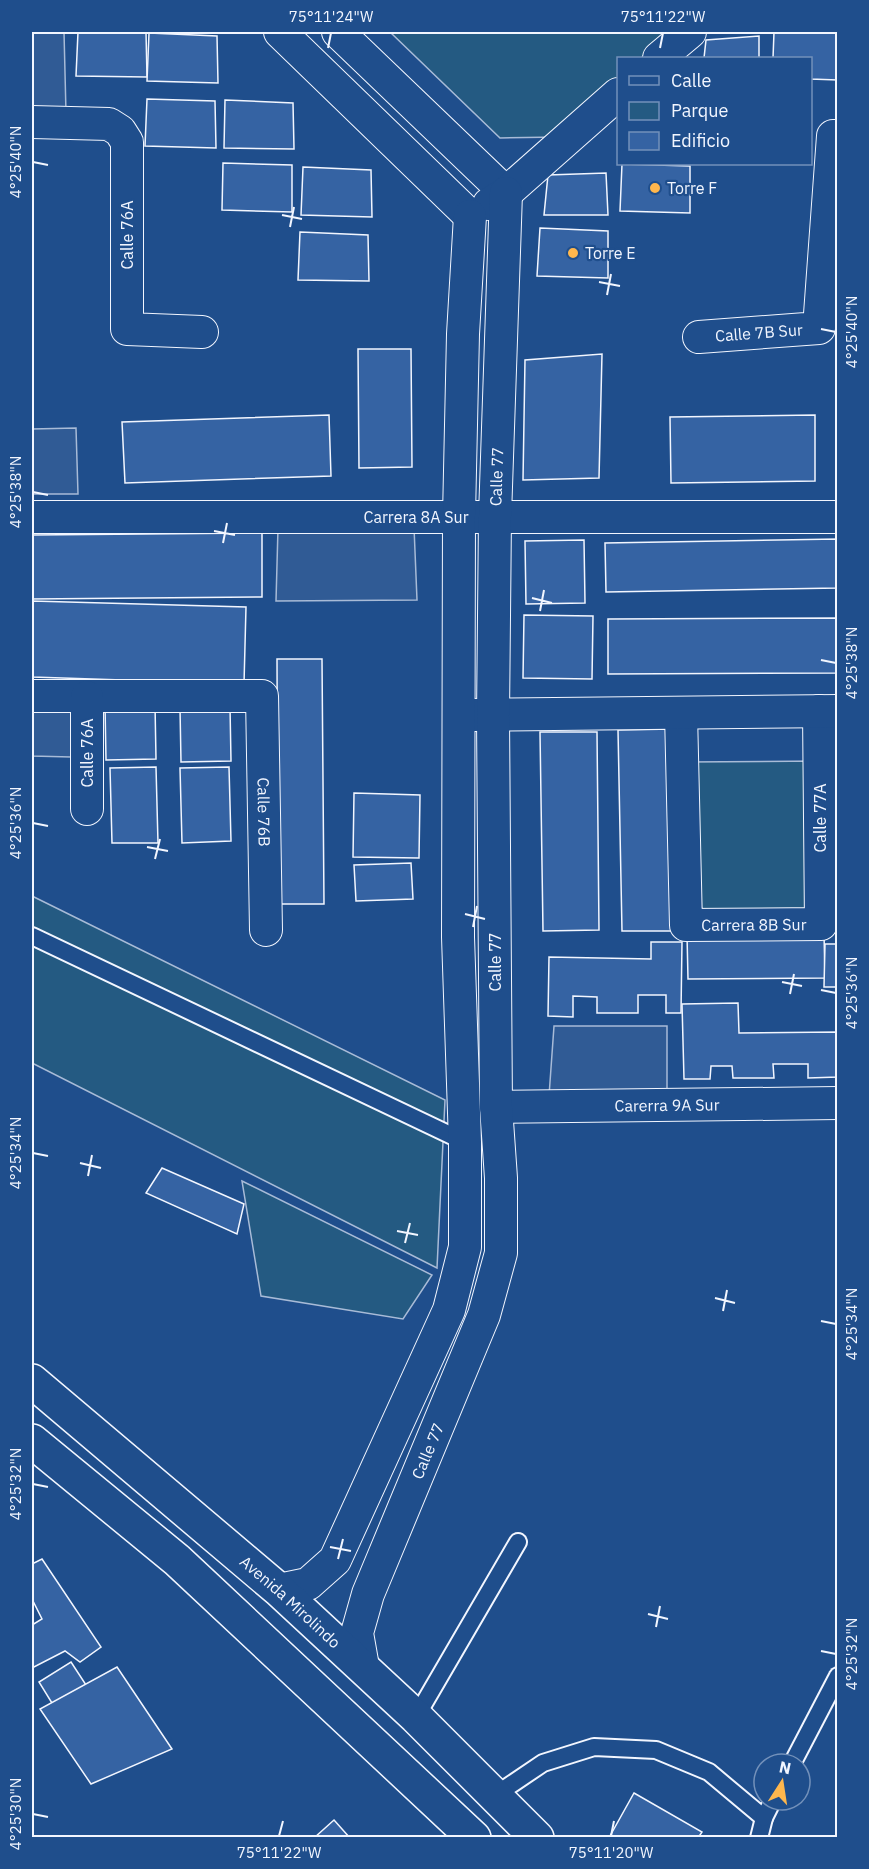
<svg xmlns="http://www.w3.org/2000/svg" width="869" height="1869" viewBox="0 0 869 1869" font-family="'IBM Plex Sans',sans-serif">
  <rect width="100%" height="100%" fill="#1f4e8c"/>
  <g fill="#245a82" stroke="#a8bbd7" stroke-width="1.5">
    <path d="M390 32H669L641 58H618V81L560 137 500 138Z"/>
    <path d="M820 761 821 924 686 925 685 762Z"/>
    <path d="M32 896 445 1100 437 1268 32 1063Z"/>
    <path d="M242 1181 432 1275 403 1319 261 1296Z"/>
  </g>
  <g fill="#305b95" stroke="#a8bbd7" stroke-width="1.5">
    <path d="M32 32H64L66 113 32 112Z"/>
    <path d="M76 428 78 494H32V429Z"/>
    <path d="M414 527 417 600 276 601 278 528Z"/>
    <path d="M32 707 73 708 71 757 32 756Z"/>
    <path d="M554 1026H667V1095L549 1096Z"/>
  </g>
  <g fill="#3563a3" stroke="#f2f6ff" stroke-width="1.5">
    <path d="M78 32H146L147 77 76 76Z"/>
    <path d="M774 32 838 33V80L810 79V58H773Z"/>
    <path d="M149 33 217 36 218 83 147 81Z"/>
    <path d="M759 36V58H704L706 40Z"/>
    <path d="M147 99 215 101 216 148 145 146Z"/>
    <path d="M225 100 293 103 294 149 224 148Z"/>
    <path d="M223 163 292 165V212L222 210Z"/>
    <path d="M622 164 690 166V213L620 211Z"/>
    <path d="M303 167 371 170 372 217 301 215Z"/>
    <path d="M606 173 608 215H544L548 175Z"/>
    <path d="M540 228 608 231V278L537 276Z"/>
    <path d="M300 232 368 235 369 281 298 280Z"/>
    <path d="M358 349H411L412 467 359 468Z"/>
    <path d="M602 354 599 478 523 480 525 360Z"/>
    <path d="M329 415 331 476 125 483 122 422Z"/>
    <path d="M815 415V481L671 483 670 417Z"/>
    <path d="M262 533V597L32 599V535Z"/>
    <path d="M838 539V588L606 592 605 543Z"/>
    <path d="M584 540 585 603 526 604 525 541Z"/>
    <path d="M32 601 246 607 244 684 32 677Z"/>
    <path d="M524 615 593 616 592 679 523 678Z"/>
    <path d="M838 618V673L608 674V619Z"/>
    <path d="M277 659H322L324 904H278Z"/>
    <path d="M155 704 156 759 106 760 105 705Z"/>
    <path d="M230 707 231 761 181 762 180 708Z"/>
    <path d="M674 729 678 931H622L618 730Z"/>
    <path d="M540 732H597L599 930 543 931Z"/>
    <path d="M156 767 158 843H112L110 768Z"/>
    <path d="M229 767 231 841 182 843 180 768Z"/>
    <path d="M354 793 420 795 419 858 353 857Z"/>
    <path d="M411 863 413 899 356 901 354 865Z"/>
    <path d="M824 934 825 978 688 979 687 935Z"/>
    <path d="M651 942H682L681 1013H666V995H638V1013H597V997L573 996V1017L548 1016 549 957 651 959Z"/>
    <path d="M825 944H838V987H824Z"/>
    <path d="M738 1003 739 1033 838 1032V1077L808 1078V1064H773L774 1078H733L732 1066H711L710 1079H684L682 1004Z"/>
    <path d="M162 1168 244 1204 237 1234 146 1193Z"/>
    <path d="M42 1559 101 1647 80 1662 65 1651 32 1668V1625L42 1619 32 1599V1564Z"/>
    <path d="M71 1662 88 1688 55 1708 39 1682Z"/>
    <path d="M117 1667 172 1749 91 1784 40 1709Z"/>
    <path d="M634 1793 702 1832 698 1838 610 1836Z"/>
    <path d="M334 1820 350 1838H314Z"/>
  </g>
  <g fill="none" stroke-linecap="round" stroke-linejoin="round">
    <defs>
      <g id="lane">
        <path d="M32 936 465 1142"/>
        <path d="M416 1717 518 1542"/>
        <path d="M792 1764 838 1676"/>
        <path d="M494 1796 543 1763 594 1747 656 1750 709 1772 764 1818 759 1838"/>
        <path d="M764 1818 773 1800"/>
      </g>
      <g id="street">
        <path d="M280 32 470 216"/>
        <path d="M338 32 506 193"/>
        <path d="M659 58 690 32"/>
        <path d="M32 122 109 124 120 131 127 142V329L202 332"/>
        <path d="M489 204 506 193 618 94"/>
        <path id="s1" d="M699 337 819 328 833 136H838"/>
        <path id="s2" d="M32 517H838"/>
        <path id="s3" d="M32 696H262L266 930"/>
        <path d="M87 697V809"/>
        <path id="s4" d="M681 713 686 925 821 924 819 711"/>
        <path d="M473 715 838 711"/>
        <path id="s5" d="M496 1107 838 1103"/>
        <path d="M279 1590 308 1584 335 1560 449 1310 465 1247V1142L458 937 459 516 463 334 470 216"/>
        <path id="s6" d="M363 1667 357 1633 368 1594 484 1315 501 1253V1178L496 1107 493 716 495 516 506 193"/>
      </g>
      <g id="primary">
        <path id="s7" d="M32 1381 279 1590 416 1717 537 1838"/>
        <path d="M32 1441 177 1560 474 1838"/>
      </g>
    </defs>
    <use href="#lane" stroke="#f2f6ff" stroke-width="20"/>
    <use href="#street" stroke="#f2f6ff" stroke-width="34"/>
    <use href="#primary" stroke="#f2f6ff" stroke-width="36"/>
    <use href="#lane" stroke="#1f4e8c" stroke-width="16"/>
    <use href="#street" stroke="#1f4e8c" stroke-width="32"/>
    <use href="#primary" stroke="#1f4e8c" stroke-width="33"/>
  </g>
  <path fill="none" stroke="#f2f6ff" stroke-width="2" d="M328 48 331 33M660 48 663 33M33 162 48 165M282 215 302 219M290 227 294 207M599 282 620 286M607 295 611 274M821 329 836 332M33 492 48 495M214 531 235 535M223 543 227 523M532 598 552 603M540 611 544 590M821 660 836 663M33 823 48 826M147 847 168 851M155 859 160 839M465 914 485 919M473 927 477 906M782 982 802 986M821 990 836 993M790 994 794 974M33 1153 48 1156M80 1163 101 1168M88 1176 92 1155M397 1231 418 1235M405 1243 410 1223M715 1298 735 1303M723 1311 727 1290M821 1321 836 1324M33 1484 48 1487M330 1547 351 1551M338 1559 343 1539M648 1614 668 1619M656 1627 660 1606M821 1651 836 1654M33 1814 48 1817M279 1836 283 1821M611 1836 614 1821"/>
  <g fill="#ffb74d" stroke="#1f4e8c" stroke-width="2">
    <circle cx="655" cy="188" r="6"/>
    <circle cx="573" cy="253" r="6"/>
  </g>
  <g text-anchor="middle" stroke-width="4.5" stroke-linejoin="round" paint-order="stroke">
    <g font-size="16" fill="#f2f6ff" stroke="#1f4e8c" text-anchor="start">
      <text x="667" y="194">Torre F</text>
      <text x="585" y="259">Torre E</text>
    </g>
    <g font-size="16" fill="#f2f6ff" stroke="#1f4e8c">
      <text transform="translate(127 235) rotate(-90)" y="6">Calle 76A</text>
      <text dy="6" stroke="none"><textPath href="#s1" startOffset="60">Calle 7B Sur</textPath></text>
      <text dy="6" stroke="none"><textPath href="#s6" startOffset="1218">Calle 77</textPath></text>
      <text dy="6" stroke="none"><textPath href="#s2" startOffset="384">Carrera 8A Sur</textPath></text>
      <text transform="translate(87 753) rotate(-90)" y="6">Calle 76A</text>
      <text dy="6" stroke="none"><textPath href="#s3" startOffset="346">Calle 76B</textPath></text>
      <text transform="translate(820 818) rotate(-90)" y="6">Calle 77A</text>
      <text dy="6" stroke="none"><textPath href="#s4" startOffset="280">Carrera 8B Sur</textPath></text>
      <text transform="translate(495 962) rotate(-90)" y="6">Calle 77</text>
      <text dy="6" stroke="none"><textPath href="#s5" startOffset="171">Carerra 9A Sur</textPath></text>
      <text dy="6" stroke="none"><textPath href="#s6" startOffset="230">Calle 77</textPath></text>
      <text dy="6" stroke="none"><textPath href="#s7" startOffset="340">Avenida Mirolindo</textPath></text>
    </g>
  </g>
  <rect width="869" height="1869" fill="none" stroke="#1f4e8c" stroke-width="66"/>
  <rect x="617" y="57" width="195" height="108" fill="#1f4e8c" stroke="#7391ba" stroke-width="1.5"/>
  <rect x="629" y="76" width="30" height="9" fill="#1f4e8c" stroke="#7391ba" stroke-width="1.5"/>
  <text x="671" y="87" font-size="18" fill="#f2f6ff">Calle</text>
  <rect x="629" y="102" width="30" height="18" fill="#245a82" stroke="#7391ba" stroke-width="1.5"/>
  <text x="671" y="117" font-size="18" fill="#f2f6ff">Parque</text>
  <rect x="629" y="132" width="30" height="18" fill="#3563a3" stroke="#7391ba" stroke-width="1.5"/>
  <text x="671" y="147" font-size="18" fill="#f2f6ff">Edificio</text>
  <g transform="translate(782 1782) rotate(12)"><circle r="28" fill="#1f4e8c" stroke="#7391ba" stroke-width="1.5"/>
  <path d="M0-4.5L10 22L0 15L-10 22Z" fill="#ffb74d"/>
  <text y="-9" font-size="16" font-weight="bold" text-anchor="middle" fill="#f2f6ff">N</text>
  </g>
  <rect x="33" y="33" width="803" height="1803" fill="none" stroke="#f2f6ff" stroke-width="2"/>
  <g font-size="15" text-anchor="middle" fill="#f2f6ff">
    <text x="331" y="22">75°11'24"W</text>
    <text x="663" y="22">75°11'22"W</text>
    <text transform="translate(16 162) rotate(-90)" y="5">4°25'40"N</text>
    <text transform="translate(852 332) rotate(-90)" y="5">4°25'40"N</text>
    <text transform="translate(16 492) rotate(-90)" y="5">4°25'38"N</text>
    <text transform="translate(852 663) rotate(-90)" y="5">4°25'38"N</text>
    <text transform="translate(16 823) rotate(-90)" y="5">4°25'36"N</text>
    <text transform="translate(852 993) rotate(-90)" y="5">4°25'36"N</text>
    <text transform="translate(16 1153) rotate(-90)" y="5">4°25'34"N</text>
    <text transform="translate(852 1324) rotate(-90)" y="5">4°25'34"N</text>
    <text transform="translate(16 1484) rotate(-90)" y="5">4°25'32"N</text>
    <text transform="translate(852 1654) rotate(-90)" y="5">4°25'32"N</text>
    <text transform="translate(16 1814) rotate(-90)" y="5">4°25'30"N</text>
    <text x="279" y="1858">75°11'22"W</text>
    <text x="611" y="1858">75°11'20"W</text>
  </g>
</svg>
